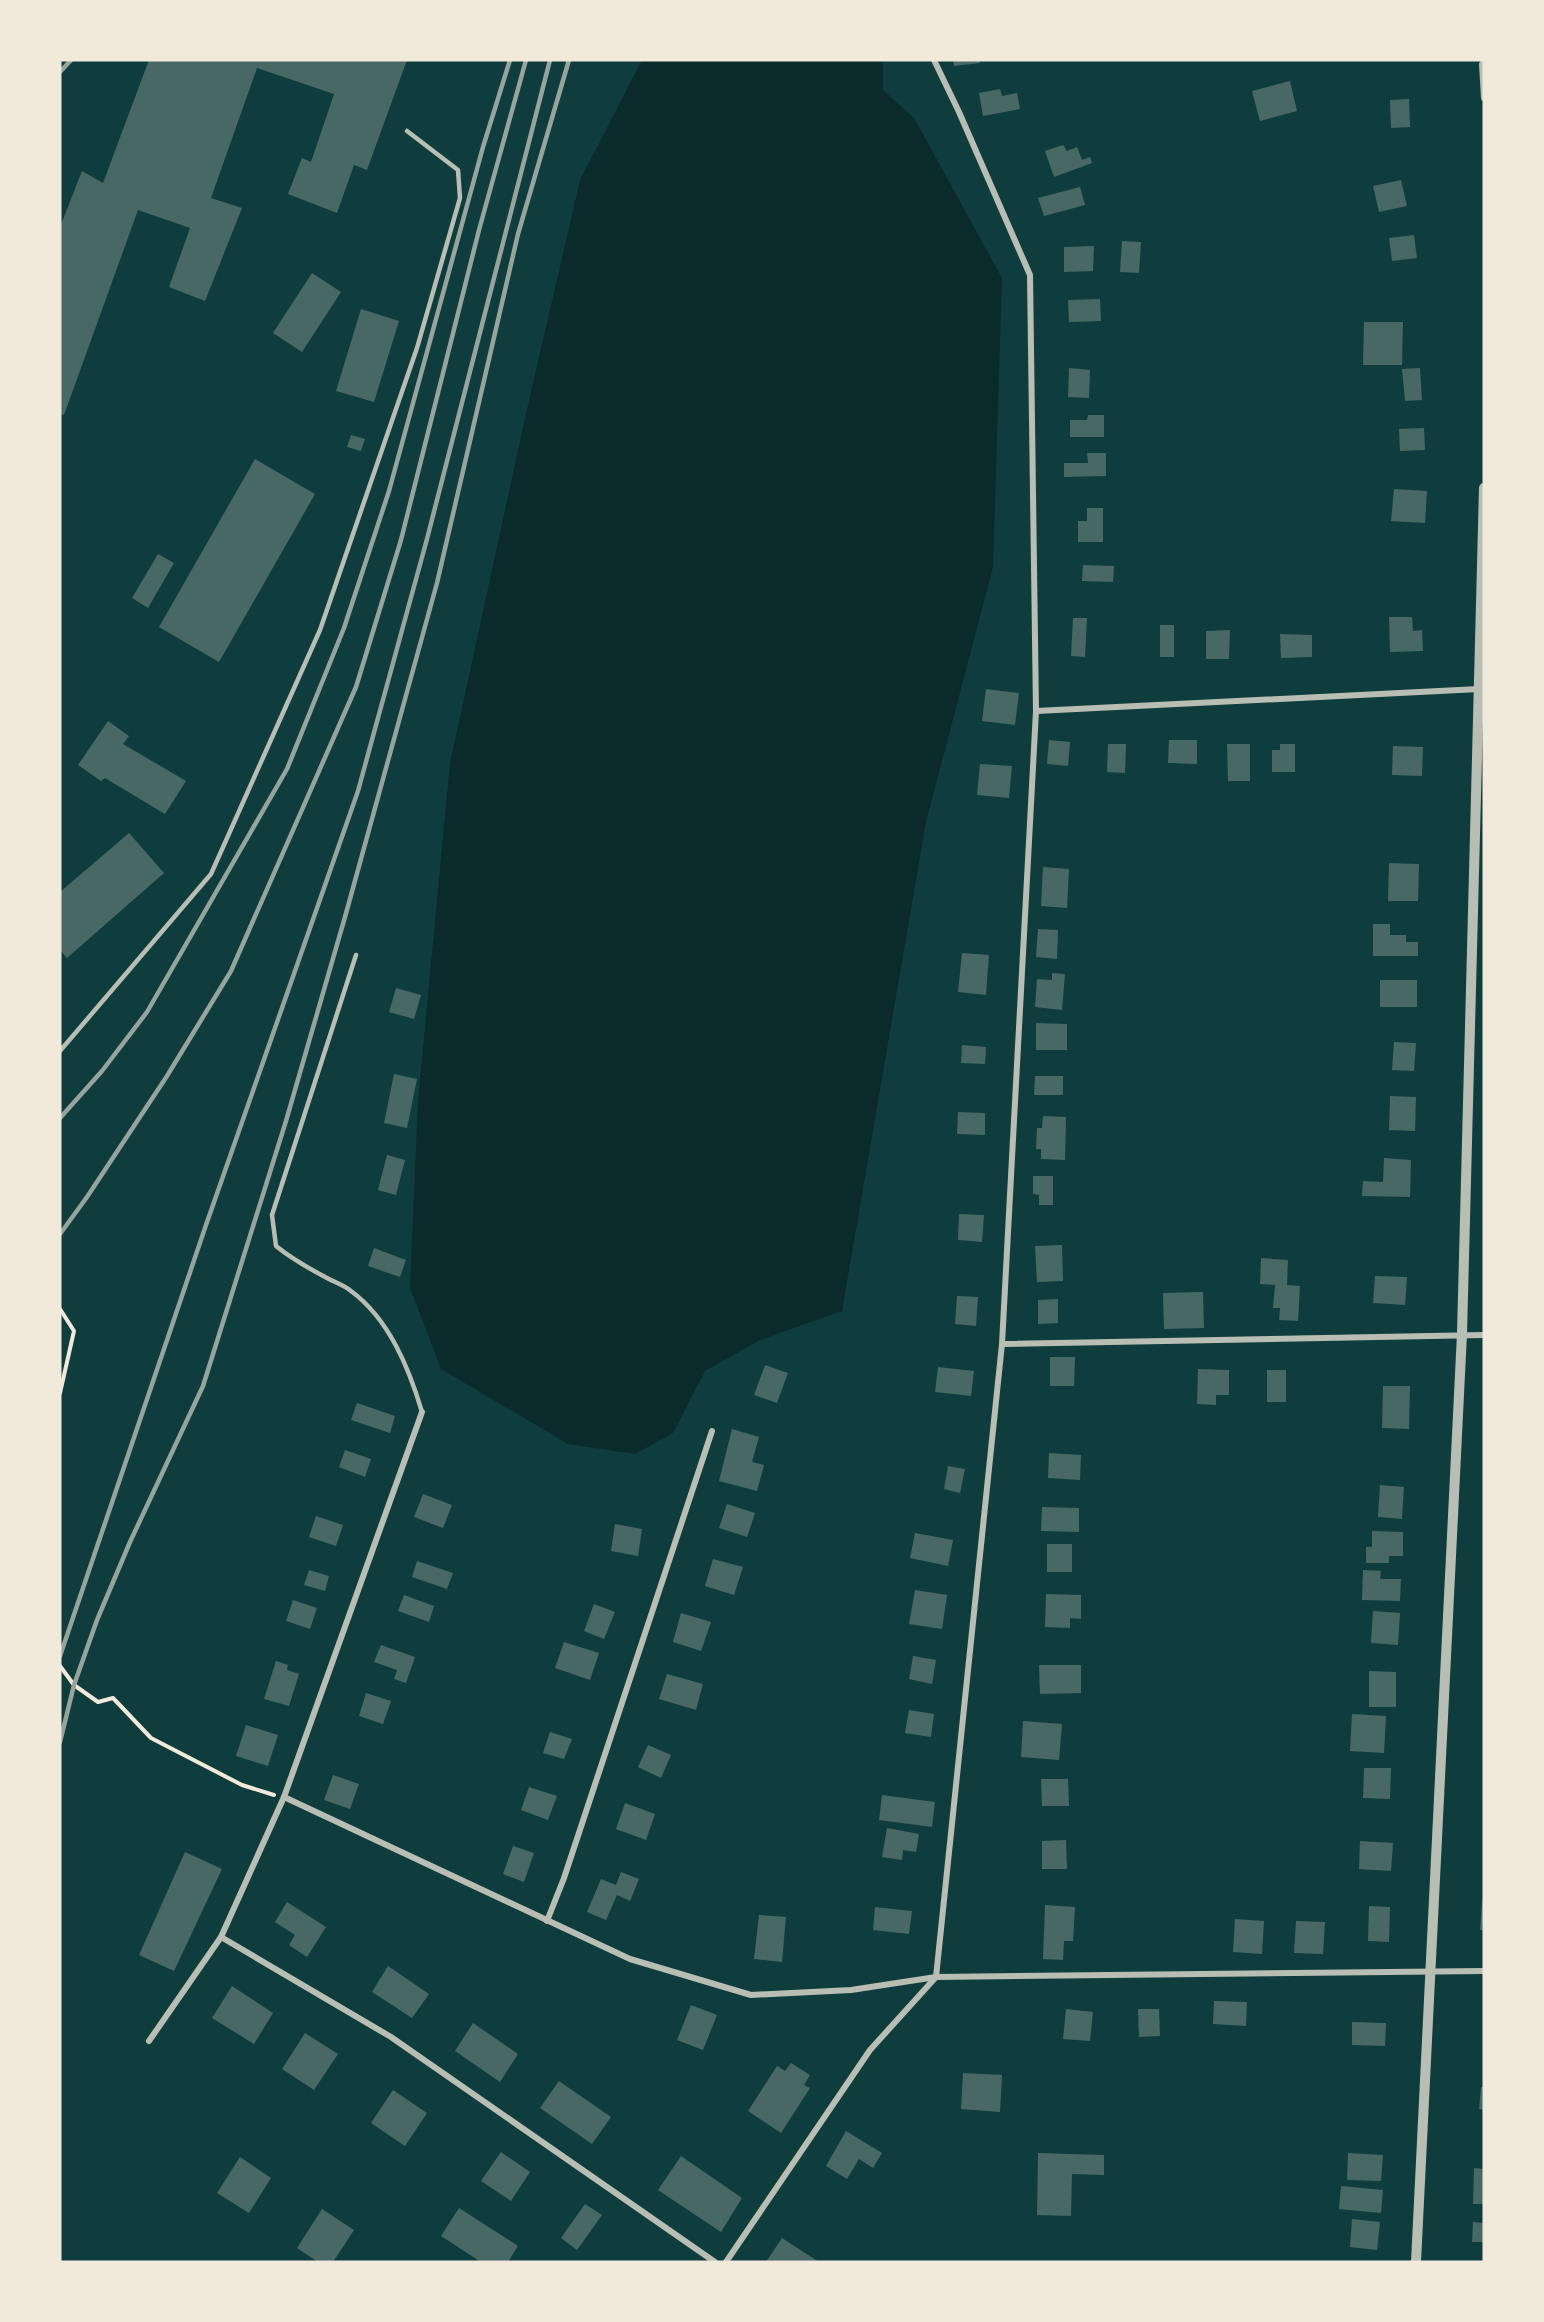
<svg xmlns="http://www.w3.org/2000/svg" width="1544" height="2322" viewBox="0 0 1544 2322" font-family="Overpass,sans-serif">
  <rect width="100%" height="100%" fill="#0f3d3e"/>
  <path fill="#0a2a2b" d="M642 60H883V90L914 118 1002 278 993 567 926 822 842 1311 760 1340 705 1371 673 1433 635 1454 568 1444 441 1369 410 1288 418 1101 450 763 527 409 580 180Z"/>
  <g fill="#486865">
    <path d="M149 60H407L367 170 354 165 337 213 288 194 302 158 311 162 334 94 257 68 211 198 242 208 205 301 169 287 190 228 138 210 64 415 60 414V227L82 171 103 183Z"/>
    <path d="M953 60H980V63L954 66Z"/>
    <path d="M1290 81 1297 111 1260 121 1252 91Z"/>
    <path d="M1000 89 1002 96 1017 93 1020 109 983 116 979 93Z"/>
    <path d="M1409 99 1410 127 1391 128 1390 100Z"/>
    <path d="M1063 145 1067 151 1077 147 1082 160 1090 157 1092 163 1054 177 1045 151Z"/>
    <path d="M1401 180 1407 206 1379 212 1373 186Z"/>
    <path d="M1080 187 1085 205 1044 216 1038 198Z"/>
    <path d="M1414 235 1417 258 1392 261 1389 238Z"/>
    <path d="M1122 241 1141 242 1139 273 1120 272Z"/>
    <path d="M1094 246 1093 271 1064 272V247Z"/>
    <path d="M312 273 341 292 302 352 273 333Z"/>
    <path d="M1100 299 1101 321 1069 322 1068 300Z"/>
    <path d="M361 309 399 321 374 402 336 391Z"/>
    <path d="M1364 322H1403L1402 365H1363Z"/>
    <path d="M1069 368 1090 370 1089 398 1068 397Z"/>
    <path d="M1420 368 1422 400 1405 401 1402 369Z"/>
    <path d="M1088 415H1104V437H1070V420H1087Z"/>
    <path d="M1424 428 1425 450 1400 451 1399 429Z"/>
    <path d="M351 435 365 439 361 451 347 447Z"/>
    <path d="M1087 453H1106V476L1064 477V463H1088Z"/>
    <path d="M255 459 315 494 219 662 159 627Z"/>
    <path d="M1394 489 1427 491 1425 523 1391 521Z"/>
    <path d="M1087 508H1103V542H1078V521H1087Z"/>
    <path d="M158 554 174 563 148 608 132 598Z"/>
    <path d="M1083 565 1114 566 1113 582 1082 581Z"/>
    <path d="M1389 617H1412L1413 631 1422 630 1423 651 1390 652Z"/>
    <path d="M1073 618H1087L1085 657 1071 656Z"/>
    <rect x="1160" y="625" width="14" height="32"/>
    <path d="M1230 630 1229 659H1206V631Z"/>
    <path d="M1280 634 1312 635V657L1281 658Z"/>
    <path d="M986 689 1019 693 1015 725 982 721Z"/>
    <path d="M108 721 129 736 123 744 186 781 165 814 105 778 101 781 78 765Z"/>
    <path d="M1049 740 1070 742 1068 766 1047 764Z"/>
    <path d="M1169 740H1197V764L1168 763Z"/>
    <path d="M1108 744H1126L1125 773 1107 772Z"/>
    <path d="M1227 744H1250V781H1228Z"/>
    <path d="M1280 744H1295V772H1272V750H1280Z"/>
    <path d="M1393 746 1423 747 1422 776 1392 775Z"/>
    <path d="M980 764 1012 766 1009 798 977 795Z"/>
    <path d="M129 833 164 873 67 958 60 950V892Z"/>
    <path d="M1389 863 1419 864 1418 901H1388Z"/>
    <path d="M1043 867 1069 869 1067 908 1041 906Z"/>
    <path d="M1373 924H1390V935H1406V942H1418V956H1373Z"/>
    <path d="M1038 929 1058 930 1057 959 1036 957Z"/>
    <path d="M962 953 989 955 986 995 958 992Z"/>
    <path d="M1052 973 1065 974 1062 1010 1035 1007 1037 979 1052 980Z"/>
    <rect x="1380" y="980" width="37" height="27"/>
    <path d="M396 988 421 995 414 1019 389 1012Z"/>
    <path d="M1036 1023 1067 1024V1050H1036Z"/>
    <path d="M1394 1042 1416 1043 1414 1071 1392 1070Z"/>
    <path d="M962 1045 986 1047 985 1064 961 1063Z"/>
    <path d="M394 1074 417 1079 407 1128 384 1123Z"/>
    <path d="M1035 1076H1063V1095H1034Z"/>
    <path d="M1390 1096 1416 1097 1415 1131 1389 1130Z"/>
    <path d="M958 1112 985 1113V1135L957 1134Z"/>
    <path d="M1043 1116 1066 1117 1065 1160 1041 1159V1149H1036L1037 1128H1042Z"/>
    <path d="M387 1155 405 1160 396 1195 378 1190Z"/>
    <path d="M1384 1158 1411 1160 1410 1197 1362 1196 1363 1181 1383 1182Z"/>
    <path d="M1033 1176H1053V1205H1039V1195L1033 1194Z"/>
    <path d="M959 1214 984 1215 982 1242 958 1240Z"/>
    <path d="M1062 1245 1063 1281 1037 1282 1035 1246Z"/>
    <path d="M374 1248 406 1260 400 1277 368 1266Z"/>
    <path d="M1261 1258 1288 1260 1287 1285 1300 1286 1298 1321 1279 1320 1280 1308H1273L1275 1285 1260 1284Z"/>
    <path d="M1375 1276 1407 1277 1405 1305 1373 1303Z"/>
    <path d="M1203 1292 1204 1328 1164 1329 1163 1293Z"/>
    <path d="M957 1296 978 1297 976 1326 955 1324Z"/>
    <path d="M1058 1299V1323L1038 1324V1300Z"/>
    <path d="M1050 1357H1075L1074 1386H1050Z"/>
    <path d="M765 1365 788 1373 777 1403 754 1395Z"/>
    <path d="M938 1367 974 1371 971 1396 935 1392Z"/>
    <path d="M1198 1369 1229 1370V1395H1216V1405L1197 1404Z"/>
    <rect x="1267" y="1370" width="19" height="32"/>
    <path d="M1383 1386H1410L1409 1429 1382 1428Z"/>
    <path d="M357 1403 395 1416 390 1433 351 1420Z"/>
    <path d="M732 1429 759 1437 752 1462 764 1465 757 1491 719 1481Z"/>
    <path d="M345 1450 371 1459 365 1477 339 1467Z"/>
    <path d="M1049 1453 1081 1455 1080 1480 1048 1478Z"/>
    <path d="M948 1466 965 1469 960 1493 944 1489Z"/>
    <path d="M1380 1485 1404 1487 1402 1519 1378 1517Z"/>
    <path d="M423 1494 452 1505 443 1528 414 1517Z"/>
    <path d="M727 1504 755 1513 747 1537 719 1528Z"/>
    <path d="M1042 1507 1079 1508V1532L1041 1531Z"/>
    <path d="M316 1516 343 1525 336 1546 309 1537Z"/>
    <path d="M615 1524 642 1529 638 1556 611 1551Z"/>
    <path d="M1372 1531 1403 1532V1556H1389V1563H1366V1547H1372Z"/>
    <path d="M915 1533 953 1540 948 1566 910 1558Z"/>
    <rect x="1047" y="1544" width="25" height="28"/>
    <path d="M713 1559 743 1567 734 1595 705 1586Z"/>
    <path d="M417 1561 453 1573 447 1589 412 1577Z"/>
    <path d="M309 1570 329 1576 325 1591 304 1585Z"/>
    <path d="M1363 1570 1381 1571 1380 1579H1401L1400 1601 1362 1600Z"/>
    <path d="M915 1590 947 1595 942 1629 909 1624Z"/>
    <path d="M1046 1594 1081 1595V1619L1070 1618V1628L1045 1627Z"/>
    <path d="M404 1595 434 1606 429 1622 398 1611Z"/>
    <path d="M293 1600 317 1608 310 1629 286 1621Z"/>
    <path d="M594 1604 615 1612 604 1639 584 1631Z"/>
    <path d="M1373 1611 1400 1613 1398 1645 1371 1643Z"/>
    <path d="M681 1613 711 1622 701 1651 673 1642Z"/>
    <path d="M564 1642 599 1653 590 1680 555 1668Z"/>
    <path d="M381 1645 415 1657 406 1683 394 1679 397 1670 374 1662Z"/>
    <path d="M913 1656 936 1660 932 1684 909 1679Z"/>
    <path d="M276 1661 288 1665 287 1670 299 1674 289 1706 264 1699Z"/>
    <path d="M1039 1665H1081V1693L1040 1694Z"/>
    <path d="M1369 1671 1396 1672V1707H1369Z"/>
    <path d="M667 1674 703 1684 696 1710 659 1699Z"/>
    <path d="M366 1693 391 1701 383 1724 359 1716Z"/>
    <path d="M909 1710 934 1714 931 1737 905 1733Z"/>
    <path d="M1352 1714 1386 1716 1384 1753 1350 1751Z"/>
    <path d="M1023 1721 1062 1724 1059 1760 1021 1757Z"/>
    <path d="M246 1725 278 1735 268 1766 236 1756Z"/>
    <path d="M550 1732 572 1739 564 1759 543 1753Z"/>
    <path d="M648 1745 671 1755 661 1778 638 1767Z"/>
    <path d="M1364 1768H1391L1390 1799 1363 1798Z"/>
    <path d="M333 1775 359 1784 350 1809 324 1800Z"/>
    <path d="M1041 1779H1068L1069 1806H1042Z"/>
    <path d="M529 1787 557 1796 548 1820 521 1810Z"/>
    <path d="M882 1795 935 1802 932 1827 879 1820Z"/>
    <path d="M625 1803 655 1814 646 1840 616 1829Z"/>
    <path d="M887 1828 919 1834 916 1852 903 1850 902 1860 882 1857Z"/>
    <path d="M1066 1840 1067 1869H1042V1841Z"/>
    <path d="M1360 1841 1393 1843 1391 1871 1359 1869Z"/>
    <path d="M513 1846 534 1853 524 1882 503 1874Z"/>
    <path d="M185 1852 222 1869 174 1971 139 1955Z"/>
    <path d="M621 1872 639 1879 630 1901 617 1895 606 1920 587 1912 601 1879 616 1885Z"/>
    <path d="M1482 1900H1484V1930H1480Z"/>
    <path d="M287 1902 326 1927 307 1957 289 1945 295 1935 275 1922Z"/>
    <path d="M1045 1905 1075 1907 1073 1941H1064L1063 1960 1043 1959Z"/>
    <path d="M1369 1906 1390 1907 1389 1942 1368 1941Z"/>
    <path d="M875 1907 912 1911 909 1934 873 1930Z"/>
    <path d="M759 1915 786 1917 782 1962 754 1959Z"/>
    <path d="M1235 1919 1264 1921 1262 1954 1233 1952Z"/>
    <path d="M1296 1921 1325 1922 1323 1954 1294 1953Z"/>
    <path d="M388 1966 429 1994 412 2018 372 1992Z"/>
    <path d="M232 1986 273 2013 254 2044 212 2018Z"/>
    <path d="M1214 2001 1247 2002 1246 2026 1213 2024Z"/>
    <path d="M691 2005 717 2015 703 2050 677 2040Z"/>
    <path d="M1066 2009 1093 2012 1090 2041 1063 2039Z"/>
    <path d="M1138 2009H1159L1160 2036 1139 2037Z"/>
    <path d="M1352 2022 1386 2023 1385 2046 1352 2045Z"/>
    <path d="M473 2023 518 2054 500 2082 455 2051Z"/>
    <path d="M305 2033 338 2054 314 2090 282 2069Z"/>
    <path d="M791 2063 810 2075 804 2085 810 2088 781 2133 748 2111 777 2066 785 2071Z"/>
    <path d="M963 2073 1002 2075 1000 2112 961 2109Z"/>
    <path d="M559 2081 611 2117 592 2144 540 2108Z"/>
    <path d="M1481 2087H1484V2110L1479 2109Z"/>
    <path d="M393 2090 427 2113 405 2146 371 2123Z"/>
    <path d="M846 2131 882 2153 873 2168 859 2159 847 2179 826 2166Z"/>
    <path d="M501 2152 530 2172 511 2201 481 2181Z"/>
    <path d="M1038 2153 1104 2155V2175L1072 2174 1071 2216 1037 2215Z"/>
    <path d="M1348 2153 1383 2155 1381 2181 1347 2180Z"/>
    <path d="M681 2156 742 2198 721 2232 658 2190Z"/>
    <path d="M240 2157 271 2178 249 2213 217 2193Z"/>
    <path d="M1474 2168 1484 2169V2204H1473Z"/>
    <path d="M1341 2186 1383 2190 1381 2213 1339 2209Z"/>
    <path d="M585 2204 602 2215 577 2250 561 2238Z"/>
    <path d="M459 2208 518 2246 508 2262H481L441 2236Z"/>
    <path d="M322 2209 354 2230 333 2262H318L297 2248Z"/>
    <path d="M1352 2219 1380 2222 1377 2250 1350 2247Z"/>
    <path d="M1473 2222 1484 2223V2242H1472Z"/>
    <path d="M782 2238 819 2262H766Z"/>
  </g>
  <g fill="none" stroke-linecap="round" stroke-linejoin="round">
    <g stroke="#f1e9da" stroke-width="4">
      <path d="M60 1309 74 1331 60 1393"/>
      <path d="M60 1666 74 1685 98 1702 113 1698 151 1738 242 1785 274 1795"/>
    </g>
    <g stroke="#b8beb3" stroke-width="4.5">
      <path d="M356 955 272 1215 276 1246C292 1259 308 1268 327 1278 334 1282 344 1285 351 1291 389 1319 409 1368 422 1412"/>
      <path d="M60 1051 211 874 320 630 417 348 460 198 458 170 407 131"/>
    </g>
    <g stroke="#b8beb3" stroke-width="6">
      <path d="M1484 62 1482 64 1484 98"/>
      <path d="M1036 711 1479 689"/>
      <path d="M1002 1344 1484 1335"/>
      <path d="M284 1797 630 1959 751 1995 851 1990 936 1977 1484 1971"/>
      <path d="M547 1921 564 1878 712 1431"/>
      <path d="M221 1937 391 2037 715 2262"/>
      <path d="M149 2041 221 1937 284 1797 422 1412"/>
      <path d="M726 2262 870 2050 936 1977 1002 1344 1036 711 1030 275 959 112 934 60"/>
    </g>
    <path stroke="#b8beb3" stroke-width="10" d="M1416 2262 1462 1334 1484 488"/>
    <g stroke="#97a49c" stroke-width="4.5">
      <path d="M60 72 71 60"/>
      <path d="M60 1118 102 1071 147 1012 287 769 344 628 389 491 483 147 510 60"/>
      <path d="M60 1234 87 1197 167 1076 231 971 356 687 401 540 479 230 526 60"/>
      <path d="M60 1656 206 1225 358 791 427 539 550 60"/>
      <path d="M60 1742 74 1685 97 1620 130 1542 203 1386 286 1121 345 917 437 583 518 234 569 60"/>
    </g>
  </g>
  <rect width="1544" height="2322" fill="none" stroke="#f1e9da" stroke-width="123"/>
</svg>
